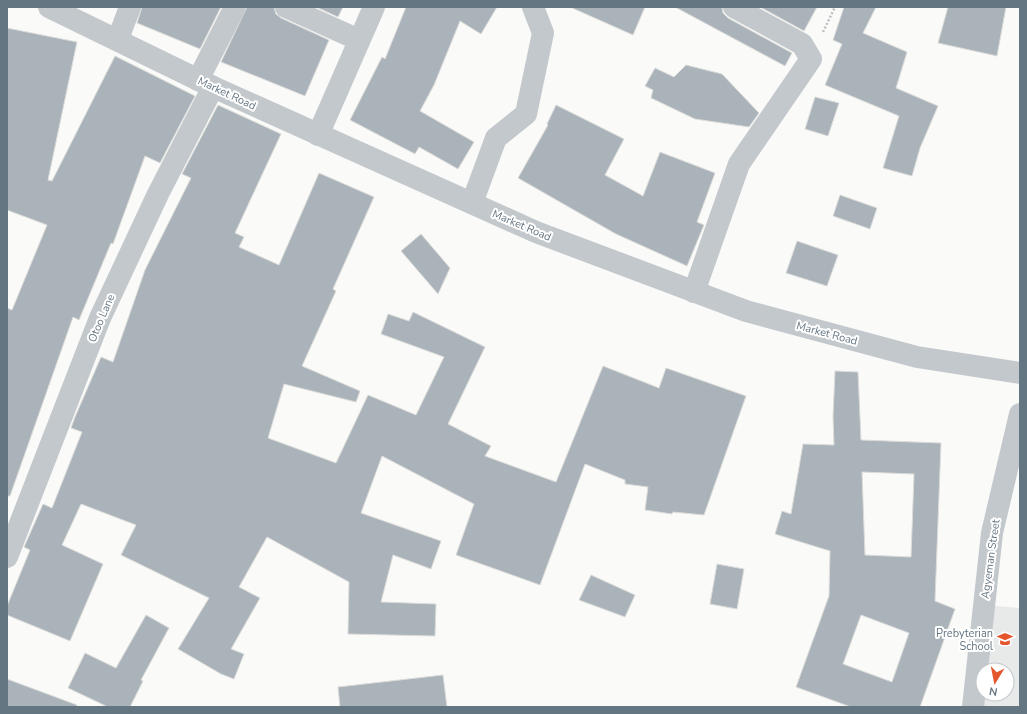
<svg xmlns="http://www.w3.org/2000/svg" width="1027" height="714" viewBox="0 0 1027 714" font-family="'Nunito Sans',sans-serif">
  <rect width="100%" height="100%" fill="#fafaf8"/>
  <path fill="#e8e9e9" d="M994 606 1020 608V707H983L985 694H1007V670H987Z"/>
  <g fill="#aab3b9" stroke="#dcdcda" fill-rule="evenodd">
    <path d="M142 7H221L200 49 137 23Z"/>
    <path d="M247 7H274L276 14 281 18 329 40 305 96 221 62Z"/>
    <path d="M316 7H343L338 17Z"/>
    <path d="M406 7H497L481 34 460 21 434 85 420 111 474 142 458 169 419 147 415 154 350 120 382 57 385 59Z"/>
    <path d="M570 7H645L633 35Z"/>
    <path d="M675 7H722L723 13 728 18 792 53 785 66Z"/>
    <path d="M760 7H817L804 31Z"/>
    <path d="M844 7H876L863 33 907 52 896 88 938 106 920 148 912 176 883 168 899 116 825 85 842 44 833 40Z"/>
    <path d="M948 7H1006L997 56 938 43Z"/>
    <path d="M7 28 77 42 48 180 52 181 115 56 195 96 160 163 145 156 113 244 111 243 79 320 73 317 10 496H7V308L12 310 47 225 7 210Z"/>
    <path d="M686 65 722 74 759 113 749 127 695 119 651 98 653 90 645 86 655 68 674 77Z"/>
    <path d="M815 97 839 103 828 136 805 129Z"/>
    <path d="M218 105 281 134 235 233 244 237 239 247 279 265 319 173 374 197 333 289 336 291 302 366 360 391 356 402 284 384 268 438 336 463 368 395 416 415 444 357 381 334 388 314 409 321 413 312 485 347 448 424 491 446 485 456 556 482 603 366 659 388 666 368 746 396 704 515 673 512 672 514 645 510 648 487 625 484V480L585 464 540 585 456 555 474 504 382 456 361 513 441 541 431 569 393 555 381 602 436 604 435 636 348 634 349 582 267 537 239 587 260 598 231 649 244 654 234 679 221 674 178 649 209 598 121 555 136 525 81 504 62 545 103 564 70 641 7 615V606L30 550 24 547 28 538 43 504 52 508 82 432 71 428 75 417 101 357 113 362 145 270 191 178 182 174Z"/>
    <path d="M556 105 624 139 605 175 643 196 660 152 715 173 697 222 704 225 687 266 616 234 518 178 548 125 547 124Z"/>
    <path d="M840 195 877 208 870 229 833 216Z"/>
    <path d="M421 234 450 268 438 294 401 251Z"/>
    <path d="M797 241 838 255 827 286 786 273Z"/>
    <path d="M835 371 858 372 861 440 941 443 935 601 955 609 920 707H851L796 687 829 596 830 551 775 534 782 511 791 514 803 444 834 445 833 416ZM862 472 914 474 911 557 865 555ZM861 615 909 633 892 682 843 664Z"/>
    <path d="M717 564 744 569 737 609 710 604Z"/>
    <path d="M591 575 635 595 625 617 579 600Z"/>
    <path d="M146 615 169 628 141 680 143 681 130 707H108L68 688 85 653 116 668Z"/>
    <path d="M443 675 447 707H340L338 687Z"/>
    <path d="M7 679 77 705 76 707H7Z"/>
  </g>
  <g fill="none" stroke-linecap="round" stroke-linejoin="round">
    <path stroke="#bbbfc2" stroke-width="2.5" stroke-dasharray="2 2" stroke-linecap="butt" d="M823 32 835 7"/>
    <g stroke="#c3c8cc" stroke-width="22">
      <path d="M49 7 213 87 536 232 746 311 917 357 1020 373"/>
      <path d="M286 7 359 40"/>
      <path d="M118 39 130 7"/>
      <path d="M198 80 235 7"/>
      <path d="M318 135 374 7"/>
      <path d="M472 203 496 138 526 114 543 33 533 7"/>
      <path d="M694 292 739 164 811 59 802 44 734 7"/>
      <path d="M7 557 100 318 158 194 213 87"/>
      <path d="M973 707 992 533 1020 414"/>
    </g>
  </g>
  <defs>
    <symbol id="school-bare" viewBox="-9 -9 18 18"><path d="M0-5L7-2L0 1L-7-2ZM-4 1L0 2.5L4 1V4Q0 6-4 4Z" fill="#e4572e" stroke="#fff" stroke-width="2.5" paint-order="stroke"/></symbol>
  </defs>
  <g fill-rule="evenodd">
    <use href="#school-bare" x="994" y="628" width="22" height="22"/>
  </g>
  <g text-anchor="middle" stroke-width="4" stroke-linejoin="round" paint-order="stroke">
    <g font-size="11" fill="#657683" stroke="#fff">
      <text transform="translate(227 93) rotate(25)" y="4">Market Road</text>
      <text transform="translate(522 225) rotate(23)" y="4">Market Road</text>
      <text transform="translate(101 318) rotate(-67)" y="4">Otoo Lane</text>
      <text transform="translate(827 333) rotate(15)" y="4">Market Road</text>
      <text transform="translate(990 559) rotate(-82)" y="4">Agyeman Street</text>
    </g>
    <g font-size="11" fill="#657683" stroke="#fff" text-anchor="end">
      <text x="993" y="637">Prebyterian<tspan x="993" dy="13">School</tspan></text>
    </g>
  </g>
  <rect width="1027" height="714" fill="none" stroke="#657683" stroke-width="16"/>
  <g transform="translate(995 682) rotate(190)"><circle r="19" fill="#ffffff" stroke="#c1c8cd"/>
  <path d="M0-3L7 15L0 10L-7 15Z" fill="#e4572e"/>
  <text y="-6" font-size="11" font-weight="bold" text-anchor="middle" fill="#657683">N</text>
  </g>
</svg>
